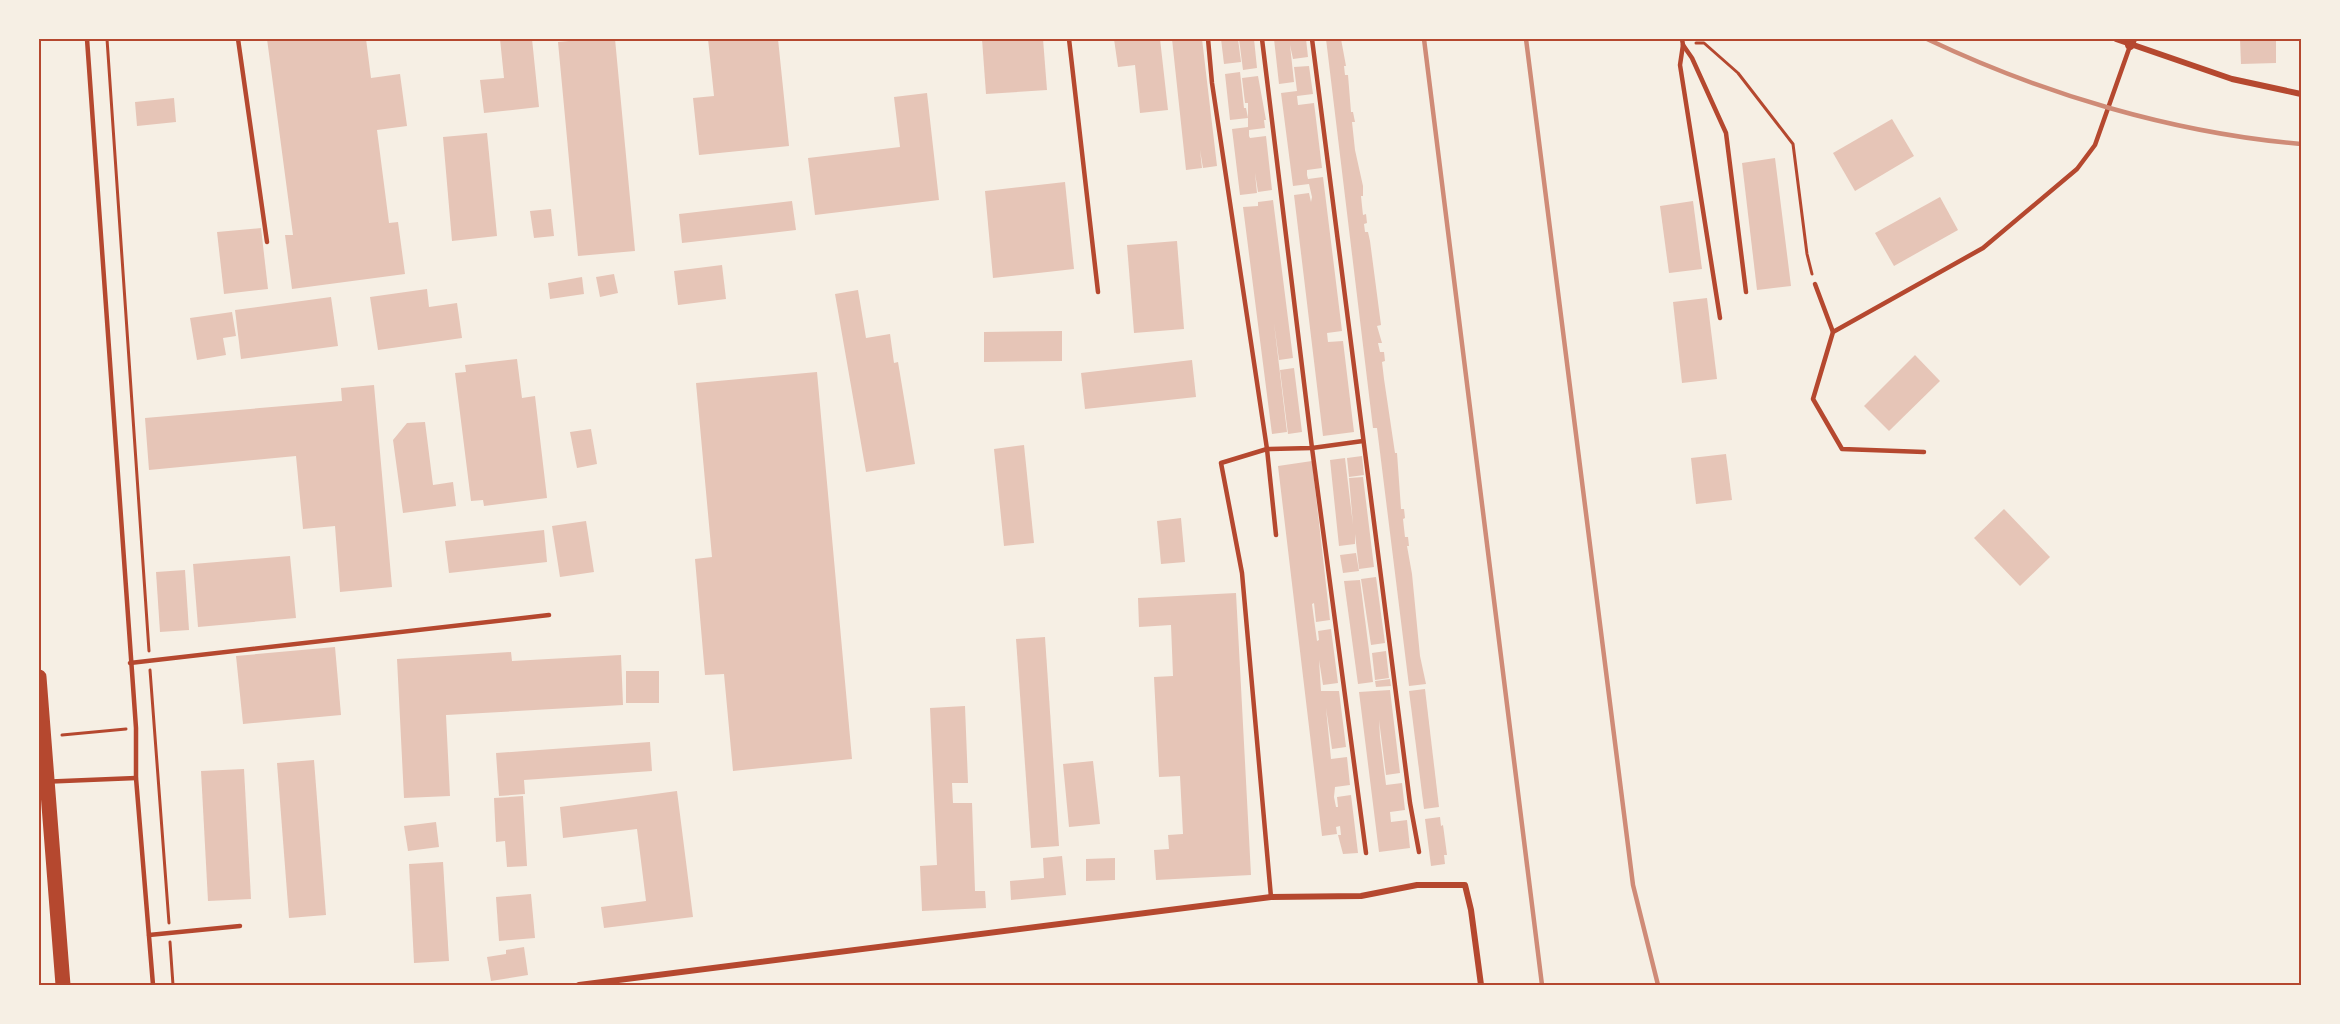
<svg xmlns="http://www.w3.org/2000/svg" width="2340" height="1024" viewBox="0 0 2340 1024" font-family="Manrope,sans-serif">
  <rect width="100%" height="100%" fill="#f6efe4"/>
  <g fill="#e6c5b7">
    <path d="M267 39H366L371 78 400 74 407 126 377 130 389 223 398 222 405 274 292 289 285 235H293Z"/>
    <path d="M500 39H532L539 107 484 113 480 80 504 78Z"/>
    <path d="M591 39H615L635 251 578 256 558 42Z"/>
    <path d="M708 39H778L789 146 699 155 693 98 714 96Z"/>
    <path d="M982 39H1043L1047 90 986 94Z"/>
    <path d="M1114 39H1160L1168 110 1140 113 1135 65 1118 67Z"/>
    <path d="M1172 39H1202L1217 166 1203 168 1200 150 1202 168 1186 170Z"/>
    <path d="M1221 39H1238L1241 62 1224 64Z"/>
    <path d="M1239 39H1254L1257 68 1243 70Z"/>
    <path d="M1274 39H1306L1308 57 1293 59 1290 45 1294 82 1279 84Z"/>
    <path d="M1326 39H1341L1346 66H1344L1345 75H1348L1351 112H1353L1355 122H1352L1355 150 1363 186V196H1361L1362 206 1363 215 1366 214 1367 223 1364 224 1365 232H1368L1370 241 1381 325 1377 326 1382 343H1378L1380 352H1384L1385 361 1382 362 1384 379 1395 453H1397L1401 509H1404L1405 518 1403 519 1405 537H1408L1409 546H1407L1412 574 1420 656 1426 684 1409 686 1377 428H1373Z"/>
    <path d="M2240 39H2276V63L2241 64Z"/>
    <path d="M1309 66 1313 94 1297 96 1298 105 1314 103 1322 168 1307 170V175L1308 179 1323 177 1342 331 1327 333 1328 342 1343 341 1354 432 1323 436 1294 195 1309 193 1311 202 1312 197 1309 184 1293 186 1281 93 1297 91 1294 67Z"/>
    <path d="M1240 72 1244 108H1246L1248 118 1230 120 1225 74Z"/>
    <path d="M1258 76 1266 120H1264L1265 128 1249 130V136L1250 138 1266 136 1272 190 1258 192 1255 173 1257 193 1240 195 1232 129 1248 127V103H1245L1242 78Z"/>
    <path d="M927 93 939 200 815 215 808 158 900 147 894 97Z"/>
    <path d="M174 98 176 122 137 126 135 102Z"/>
    <path d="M1892 119 1914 156 1855 191 1833 153Z"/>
    <path d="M487 133 497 236 452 241 443 137Z"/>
    <path d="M1775 158 1791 286 1757 290 1742 163Z"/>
    <path d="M1065 182 1074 269 993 278 985 191Z"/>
    <path d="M1940 197 1958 230 1894 266 1875 233Z"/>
    <path d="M1273 200 1293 358 1279 360 1274 323 1287 432 1272 434 1243 207 1258 206V202Z"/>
    <path d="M792 201 796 230 682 243 679 214Z"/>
    <path d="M1693 201 1702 269 1669 273 1660 206Z"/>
    <path d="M551 209 554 236 534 238 530 211Z"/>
    <path d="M261 228 268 289 224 294 217 232Z"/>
    <path d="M1177 241 1184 329 1134 333 1127 245Z"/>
    <path d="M722 265 726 299 678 305 674 271Z"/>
    <path d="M614 274 618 293 600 297 596 277Z"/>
    <path d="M582 277 584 294 550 299 548 283Z"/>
    <path d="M427 289 429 307 457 303 462 338 378 350 370 297Z"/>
    <path d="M858 290 866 338 890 334 894 363 898 362 915 464 866 472 835 294Z"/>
    <path d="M331 297 338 346 241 359 235 310Z"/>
    <path d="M1707 298 1717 379 1682 383 1673 302Z"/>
    <path d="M232 312 236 336 223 338 226 355 197 360 190 318Z"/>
    <path d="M1062 331V361L984 362V332Z"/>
    <path d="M1915 355 1940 381 1889 431 1864 406Z"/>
    <path d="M517 359 522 398 535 396 547 498 484 506 483 500 471 501 455 373 466 372 465 365Z"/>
    <path d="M1192 360 1196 397 1085 409 1081 373Z"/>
    <path d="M1294 368 1302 432 1288 434 1280 370Z"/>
    <path d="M817 372 852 759 733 771 724 674 705 675 695 559 712 557 696 383Z"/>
    <path d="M374 385 392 587 340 592 335 526 303 529 296 456 149 470 145 418 342 401 341 388Z"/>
    <path d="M425 422 433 485 453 482 456 506 403 513 393 440 407 423Z"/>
    <path d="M591 429 597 464 577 468 570 432Z"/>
    <path d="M1024 445 1034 543 1004 546 994 449Z"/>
    <path d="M1726 454 1732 500 1696 504 1691 458Z"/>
    <path d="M1362 456 1364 475 1349 477 1347 458Z"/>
    <path d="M1345 458 1353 525 1349 478 1363 477 1374 567 1359 569 1355 534V544L1339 546 1330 460Z"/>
    <path d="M1312 461 1330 620 1316 622 1314 603 1312 604 1317 641 1319 640 1318 631 1331 629 1338 683 1323 685 1319 660 1321 691H1339L1346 747 1332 749 1326 708 1331 759 1347 757 1350 785 1335 787 1334 797 1336 807H1338L1337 797 1351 795 1358 853 1343 854 1338 835H1341L1340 826 1336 827 1337 834 1322 836 1278 466Z"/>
    <path d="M2004 509 2050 557 2020 586 1974 538Z"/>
    <path d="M1181 518 1185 562 1161 564 1157 521Z"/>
    <path d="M586 521 594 572 560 577 552 526Z"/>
    <path d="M544 530 547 562 449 573 445 541Z"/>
    <path d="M1356 553 1359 571 1343 573 1340 555Z"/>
    <path d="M290 556 296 618 198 627 193 564Z"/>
    <path d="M185 570 189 630 160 632 156 572Z"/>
    <path d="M1376 577 1385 643 1371 645 1361 579Z"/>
    <path d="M1360 580 1373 682 1358 684 1344 581Z"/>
    <path d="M1236 593 1251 875 1156 880 1154 850 1169 849 1168 835 1183 834 1180 776 1159 777 1154 677 1173 676 1171 625 1139 627 1138 598Z"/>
    <path d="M1045 637 1059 846 1031 848 1016 639Z"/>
    <path d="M335 647 341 715 243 724 236 656Z"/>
    <path d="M1386 651 1389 678 1375 680 1372 653Z"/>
    <path d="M511 652 512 661 621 655 623 705 446 715 450 796 404 798 397 659Z"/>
    <rect x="626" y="671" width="33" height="32"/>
    <path d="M1390 679 1391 686 1376 687 1375 681Z"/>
    <path d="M1425 689 1439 807 1424 809 1409 691Z"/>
    <path d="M1390 690 1400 773 1386 775 1379 720 1380 737 1386 785 1402 783 1405 810 1390 812 1391 822 1407 820 1410 848 1379 852 1359 692Z"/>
    <path d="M965 706 968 783H952L953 803H972L975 891H985L986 908 922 911 920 866 937 865 930 708Z"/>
    <path d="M650 742 652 771 524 780 525 794 499 796 496 753Z"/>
    <path d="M314 760 326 915 289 918 277 763Z"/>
    <path d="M1093 761 1100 824 1069 827 1063 764Z"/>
    <path d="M244 769 251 899 208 901 201 771Z"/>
    <path d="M677 791 693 917 604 928 601 907 646 901 637 829 563 838 560 807Z"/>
    <path d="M523 796 527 866 507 867 505 841 496 842 494 798Z"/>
    <path d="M1440 817 1441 826 1443 825 1447 855H1444L1445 864 1431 866 1425 819Z"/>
    <path d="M436 822 439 847 408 851 404 826Z"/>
    <path d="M1062 856 1066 895 1011 900 1010 881 1044 878 1043 858Z"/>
    <path d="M1115 858V880L1086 881V859Z"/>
    <path d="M443 862 449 961 414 963 409 864Z"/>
    <path d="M531 894 535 938 499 941 496 897Z"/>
    <path d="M524 947 528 975 491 981 487 957 506 954V950Z"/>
  </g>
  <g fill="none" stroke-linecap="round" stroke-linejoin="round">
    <g stroke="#b5482f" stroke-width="3">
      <path d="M107 39 149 651"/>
      <path d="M1696 43H1704L1738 73 1793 144 1807 254 1812 274"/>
      <path d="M150 670 169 923"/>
      <path d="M62 735 126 729"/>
      <path d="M170 942 173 985"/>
    </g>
    <g stroke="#b5482f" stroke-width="4.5">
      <path d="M87 39 136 728V778L153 985"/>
      <path d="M238 39 267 242"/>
      <path d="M1069 39 1098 292"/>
      <path d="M1208 39 1212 83 1267 449 1276 535"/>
      <path d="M1262 39 1312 448 1366 853"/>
      <path d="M1312 39 1410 803 1419 852"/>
      <path d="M1682 39 1683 45 1680 65 1720 318"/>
      <path d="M1683 45 1692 58 1726 133 1746 292"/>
      <path d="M1815 284 1833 332"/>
      <path d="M1924 452 1842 449 1813 399 1833 332 1983 248 2077 169 2095 145 2130 46"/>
      <path d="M130 663 549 615"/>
      <path d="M39 782 136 778"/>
      <path d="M1271 897 1242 573 1221 463 1267 449 1312 448 1363 441"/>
      <path d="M149 935 240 926"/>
    </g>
    <g stroke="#b5482f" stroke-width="6">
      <path d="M2116 39 2232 79 2301 94"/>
      <path d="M579 985 1271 897 1361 896 1417 885H1465L1471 910 1481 985"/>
    </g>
    <path stroke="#b5482f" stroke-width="10" d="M2130 45 2132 39"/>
    <path stroke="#b5482f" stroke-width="15" d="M39 677 63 985"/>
    <g stroke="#cf8b77" stroke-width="4.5">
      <path d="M1424 39 1542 985"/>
      <path d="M1526 39 1633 885 1658 985"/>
      <path d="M1927 39C2043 94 2173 133 2301 144"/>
    </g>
  </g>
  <rect width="2340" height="1024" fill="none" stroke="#f6efe4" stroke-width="81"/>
  <rect x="40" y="40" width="2260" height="944" fill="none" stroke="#b5482f" stroke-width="2"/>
</svg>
